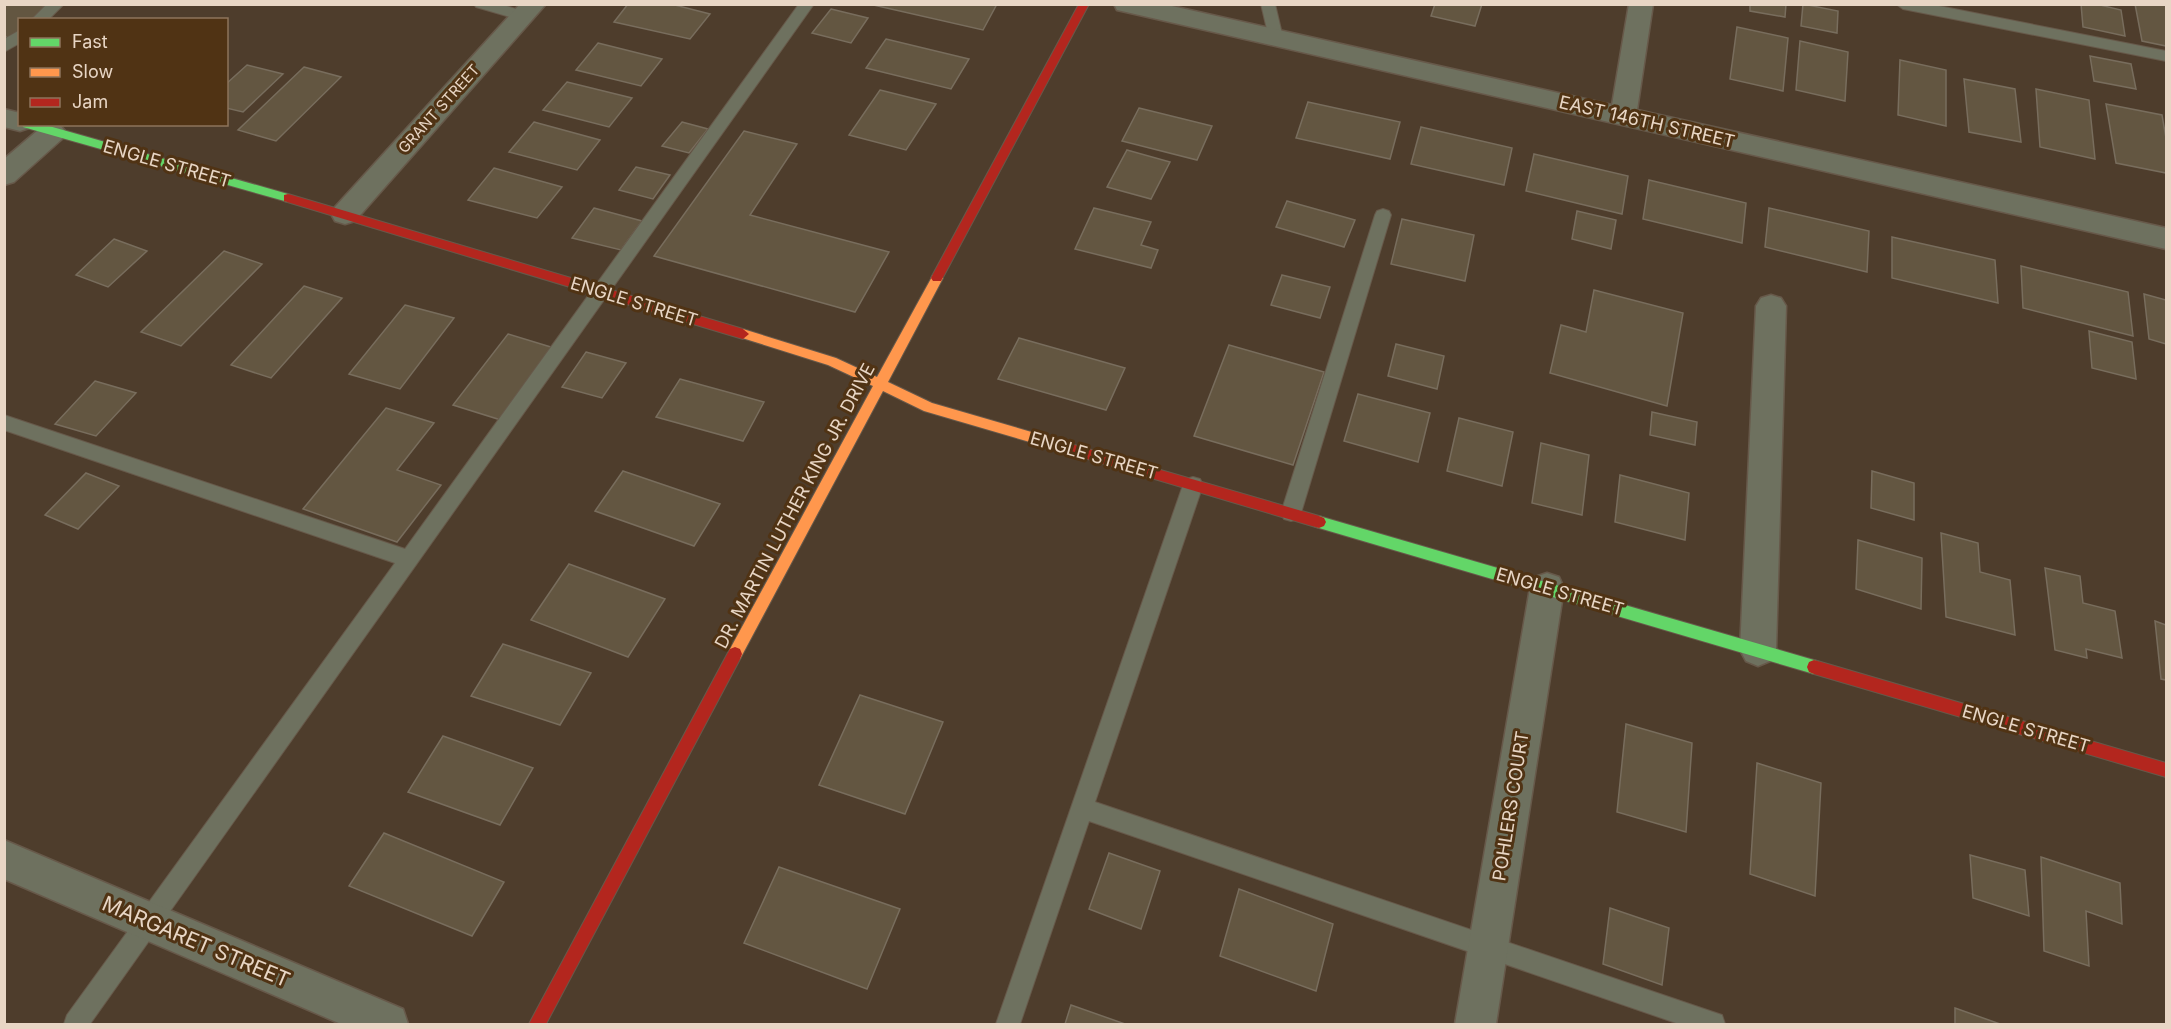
<svg xmlns="http://www.w3.org/2000/svg" width="2171" height="1029" viewBox="0 0 2171 1029" font-family="Inter,sans-serif">
  <rect width="100%" height="100%" fill="#4e3d2c"/>
  <g fill="#635641" stroke="#786d5d" stroke-width="1.5">
    <path d="M8 4H38L51 8 37 20H20V34L14 39 4 36V7Z"/>
    <path d="M628 4H671L710 14 690 39 614 22Z"/>
    <path d="M869 4H997L983 30Z"/>
    <path d="M1435 4H1482L1475 26 1431 16Z"/>
    <path d="M1750 4H1786L1785 17 1750 11Z"/>
    <path d="M1803 4 1838 11 1837 33 1801 26Z"/>
    <path d="M2081 4H2096L2121 10 2125 36 2083 27Z"/>
    <path d="M2135 4H2166V46L2142 41Z"/>
    <path d="M831 9 868 18 851 43 812 33Z"/>
    <path d="M1737 27 1788 38 1783 91 1730 79Z"/>
    <path d="M886 39 969 59 951 89 866 68Z"/>
    <path d="M1800 41 1848 52 1845 101 1796 90Z"/>
    <path d="M598 43 662 59 641 86 576 70Z"/>
    <path d="M2090 56 2131 64 2136 89 2094 81Z"/>
    <path d="M1900 60 1946 70V126L1898 115Z"/>
    <path d="M247 65 283 74 243 112 226 108V84Z"/>
    <path d="M304 67 341 77 276 141 238 130Z"/>
    <path d="M1964 79 2015 89 2021 142 1969 132Z"/>
    <path d="M567 82 632 98 609 127 543 110Z"/>
    <path d="M2036 89 2089 100 2095 159 2040 147Z"/>
    <path d="M880 90 936 104 906 150 849 135Z"/>
    <path d="M1308 102 1400 122 1390 159 1296 138Z"/>
    <path d="M2106 104 2162 115 2166 138V173L2116 163Z"/>
    <path d="M1139 108 1212 126 1197 160 1122 141Z"/>
    <path d="M534 122 600 140 577 170 509 152Z"/>
    <path d="M682 122 708 129 689 153 662 146Z"/>
    <path d="M1421 127 1512 148 1504 185 1411 164Z"/>
    <path d="M744 131 797 144 750 215 889 252 855 312 654 256Z"/>
    <path d="M1127 150 1170 162 1151 199 1107 187Z"/>
    <path d="M1534 154 1628 176 1622 214 1526 191Z"/>
    <path d="M636 167 670 175 653 199 619 190Z"/>
    <path d="M494 168 562 187 537 218 468 200Z"/>
    <path d="M1649 180 1746 203 1742 243 1643 219Z"/>
    <path d="M1287 201 1355 220 1344 247 1276 227Z"/>
    <path d="M594 208 642 221 621 250 572 238Z"/>
    <path d="M1094 208 1151 222 1141 245 1158 250 1151 268 1075 249Z"/>
    <path d="M1769 208 1869 231 1867 272 1765 247Z"/>
    <path d="M1577 211 1616 220 1611 249 1572 239Z"/>
    <path d="M1402 219 1474 235 1465 281 1391 264Z"/>
    <path d="M1892 237 1995 260 1998 303 1892 278Z"/>
    <path d="M114 239 147 251 108 287 76 275Z"/>
    <path d="M224 251 262 264 181 346 141 332Z"/>
    <path d="M2021 266 2128 292 2133 336 2023 308Z"/>
    <path d="M1282 275 1330 287 1320 318 1271 305Z"/>
    <path d="M304 286 342 298 271 378 231 365Z"/>
    <path d="M1594 290 1683 313 1667 406 1550 373 1561 325 1586 332Z"/>
    <path d="M2144 294 2166 300V344L2149 339Z"/>
    <path d="M405 305 454 318 400 389 349 374Z"/>
    <path d="M2089 331 2132 342 2136 379 2092 368Z"/>
    <path d="M508 334 554 348 501 420 453 405Z"/>
    <path d="M1019 338 1125 368 1106 410 998 379Z"/>
    <path d="M1396 344 1444 356 1437 389 1388 376Z"/>
    <path d="M1229 345 1324 372 1293 465 1194 436Z"/>
    <path d="M586 352 626 363 602 398 562 387Z"/>
    <path d="M680 379 764 402 743 441 656 417Z"/>
    <path d="M95 381 136 393 96 436 55 424Z"/>
    <path d="M1358 394 1430 413 1418 462 1344 441Z"/>
    <path d="M386 408 434 423 397 470 441 485 397 542 303 509Z"/>
    <path d="M1652 412 1697 422 1695 445 1650 435Z"/>
    <path d="M1459 418 1513 432 1502 486 1447 471Z"/>
    <path d="M1541 443 1589 455 1582 515 1532 503Z"/>
    <path d="M623 471 720 504 694 546 595 511Z"/>
    <path d="M1872 471 1914 483V520L1871 508Z"/>
    <path d="M86 473 119 486 78 529 45 515Z"/>
    <path d="M1620 475 1689 493 1685 540 1615 522Z"/>
    <path d="M1941 533 1978 543 1980 572 2010 580 2015 635 1946 617Z"/>
    <path d="M1858 540 1922 558 1921 609 1856 589Z"/>
    <path d="M569 564 665 599 628 657 531 620Z"/>
    <path d="M2045 568 2080 576 2083 603 2115 611 2122 658 2086 649 2087 658 2055 650Z"/>
    <path d="M2155 621 2166 625V680L2161 679Z"/>
    <path d="M503 644 591 673 560 725 471 696Z"/>
    <path d="M860 695 943 722 905 814 819 785Z"/>
    <path d="M1626 724 1692 743 1686 832 1617 812Z"/>
    <path d="M443 736 533 768 500 825 408 792Z"/>
    <path d="M1757 763 1821 783 1815 896 1750 874Z"/>
    <path d="M384 833 504 882 472 936 349 886Z"/>
    <path d="M1109 853 1160 871 1141 929 1089 909Z"/>
    <path d="M1970 855 2025 870 2029 916 1973 898Z"/>
    <path d="M2041 857 2120 883 2122 924 2086 911 2089 966 2044 951Z"/>
    <path d="M779 867 900 909 867 989 744 943Z"/>
    <path d="M1239 889 1333 924 1316 991 1220 956Z"/>
    <path d="M1610 908 1669 928 1662 985 1603 964Z"/>
    <path d="M1071 1005 1125 1024H1065Z"/>
    <path d="M1955 1008 2000 1024H1955Z"/>
  </g>
  <g fill="none" stroke-linecap="round" stroke-linejoin="round">
    <defs>
      <g id="lane">
        <path d="M47 4H64L48 20H31Z"/>
        <path d="M474 4H500L529 13 531 16 524 21 476 7Z"/>
        <path d="M799 4H814L90 1024H64L67 1015 395 563 4 430V415L405 549Z"/>
        <path d="M1261 4H1275L1283 38 1281 41H1271L1269 38Z"/>
        <path d="M1896 4H1929L2166 51V61L1903 9Z"/>
        <path d="M20 30V43L4 52V39Z"/>
        <path d="M1383 209 1389 211 1391 215 1301 513 1298 519 1291 521 1284 519 1281 513 1375 215 1377 211Z"/>
        <path d="M1193 477 1200 479 1203 485 1095 802 1713 1012 1722 1015 1725 1024H1679L1089 821 1020 1024H996L1183 485 1186 479Z"/>
      </g>
      <g id="street">
        <path d="M520 4H546L355 221 345 224 335 221 331 214 335 207Z"/>
        <path d="M1114 4H1163L1612 105 1629 4H1653L1637 110 2166 228V249L1126 12 1117 10Z"/>
        <path d="M4 109 20 113V124H32L29 128 20 131 4 127Z"/>
        <path d="M59 124 66 132 62 139 14 182 4 185V159L44 125Z"/>
        <path d="M1771 295 1781 298 1786 306 1776 650 1770 661 1758 666 1746 661 1740 650 1756 306 1761 298Z"/>
        <path d="M1547 573 1559 577 1564 588 1496 1024H1455L1530 588 1535 577Z"/>
        <path d="M4 840 403 1009 408 1024H341L4 879Z"/>
      </g>
      <g id="fast">
        <path d="M22 124H42L288 194 294 198 288 202 23 127Z"/>
        <path d="M1319 516 1814 660 1819 662 1821 667 1819 672 1814 674 1319 528 1314 526 1312 522 1314 518Z"/>
      </g>
      <path id="slow" d="M937 274 943 278 888 382 932 403 1069 443 1071 447 1069 451 1064 452 924 411 883 391 740 659 735 661 730 659 728 654 730 649 873 386 828 365 739 337 737 334 739 331 743 329 836 358 877 377 933 275Z"/>
      <g id="jam">
        <path d="M1079 4H1089L941 281H933L931 278Z"/>
        <path d="M288 194 743 329 749 334 743 339 284 201V195Z"/>
        <path d="M1064 442 1319 516 1324 518 1326 522 1324 526 1319 528 1064 452 1059 451 1057 447 1059 443Z"/>
        <path d="M735 647 740 649 742 654 740 659 546 1024H529L730 649Z"/>
        <path d="M1814 660 2166 763V777L1814 674 1809 672 1807 667 1809 662Z"/>
      </g>
    </defs>
    <use href="#lane" stroke="#67594a" stroke-width="2"/>
    <use href="#street" stroke="#67594a" stroke-width="3"/>
    <use href="#fast" stroke="#67594a" stroke-width="2"/>
    <use href="#slow" stroke="#67594a" stroke-width="2"/>
    <use href="#jam" stroke="#67594a" stroke-width="2"/>
    <use href="#lane" fill="#6e715f" fill-rule="evenodd"/>
    <use href="#street" fill="#6e715f" fill-rule="evenodd"/>
    <use href="#fast" fill="#63d668" fill-rule="evenodd"/>
    <use href="#slow" fill="#ff974d" fill-rule="evenodd"/>
    <use href="#jam" fill="#b3261e" fill-rule="evenodd"/>
  </g>
  <g text-anchor="middle" stroke-width="6" stroke-linejoin="round" paint-order="stroke">
    <g font-size="15" fill="#e8d6c5" stroke="#503314">
      <text transform="translate(439 109) rotate(-48)" y="5">GRANT STREET</text>
    </g>
    <g font-size="18" fill="#e8d6c5" stroke="#503314">
      <text transform="translate(1647 122) rotate(13)" y="6">EAST 146TH STREET</text>
      <text transform="translate(167 164) rotate(16)" y="6">ENGLE STREET</text>
      <text transform="translate(634 302) rotate(17)" y="6">ENGLE STREET</text>
      <text transform="translate(1094 456) rotate(16)" y="6">ENGLE STREET</text>
      <text transform="translate(795 506) rotate(-62)" y="6">DR. MARTIN LUTHER KING JR. DRIVE</text>
      <text transform="translate(1560 592) rotate(16)" y="6">ENGLE STREET</text>
      <text transform="translate(2026 729) rotate(16)" y="6">ENGLE STREET</text>
      <text transform="translate(1511 806) rotate(-81)" y="6">POHLERS COURT</text>
    </g>
    <g font-size="21" fill="#e8d6c5" stroke="#503314">
      <text transform="translate(196 942) rotate(23)" y="7">MARGARET STREET</text>
    </g>
  </g>
  <rect width="2171" height="1029" fill="none" stroke="#e8d6c5" stroke-width="12"/>
  <rect x="18" y="18" width="210" height="108" fill="#503314" stroke="#8d745b" stroke-width="1.5"/>
  <rect x="30" y="38" width="30" height="9" fill="#63d668" stroke="#8d745b" stroke-width="1.5"/>
  <text x="72" y="48" font-size="18" fill="#e8d6c5">Fast</text>
  <rect x="30" y="68" width="30" height="9" fill="#ff974d" stroke="#8d745b" stroke-width="1.5"/>
  <text x="72" y="78" font-size="18" fill="#e8d6c5">Slow</text>
  <rect x="30" y="98" width="30" height="9" fill="#b3261e" stroke="#8d745b" stroke-width="1.5"/>
  <text x="72" y="108" font-size="18" fill="#e8d6c5">Jam</text>
</svg>
